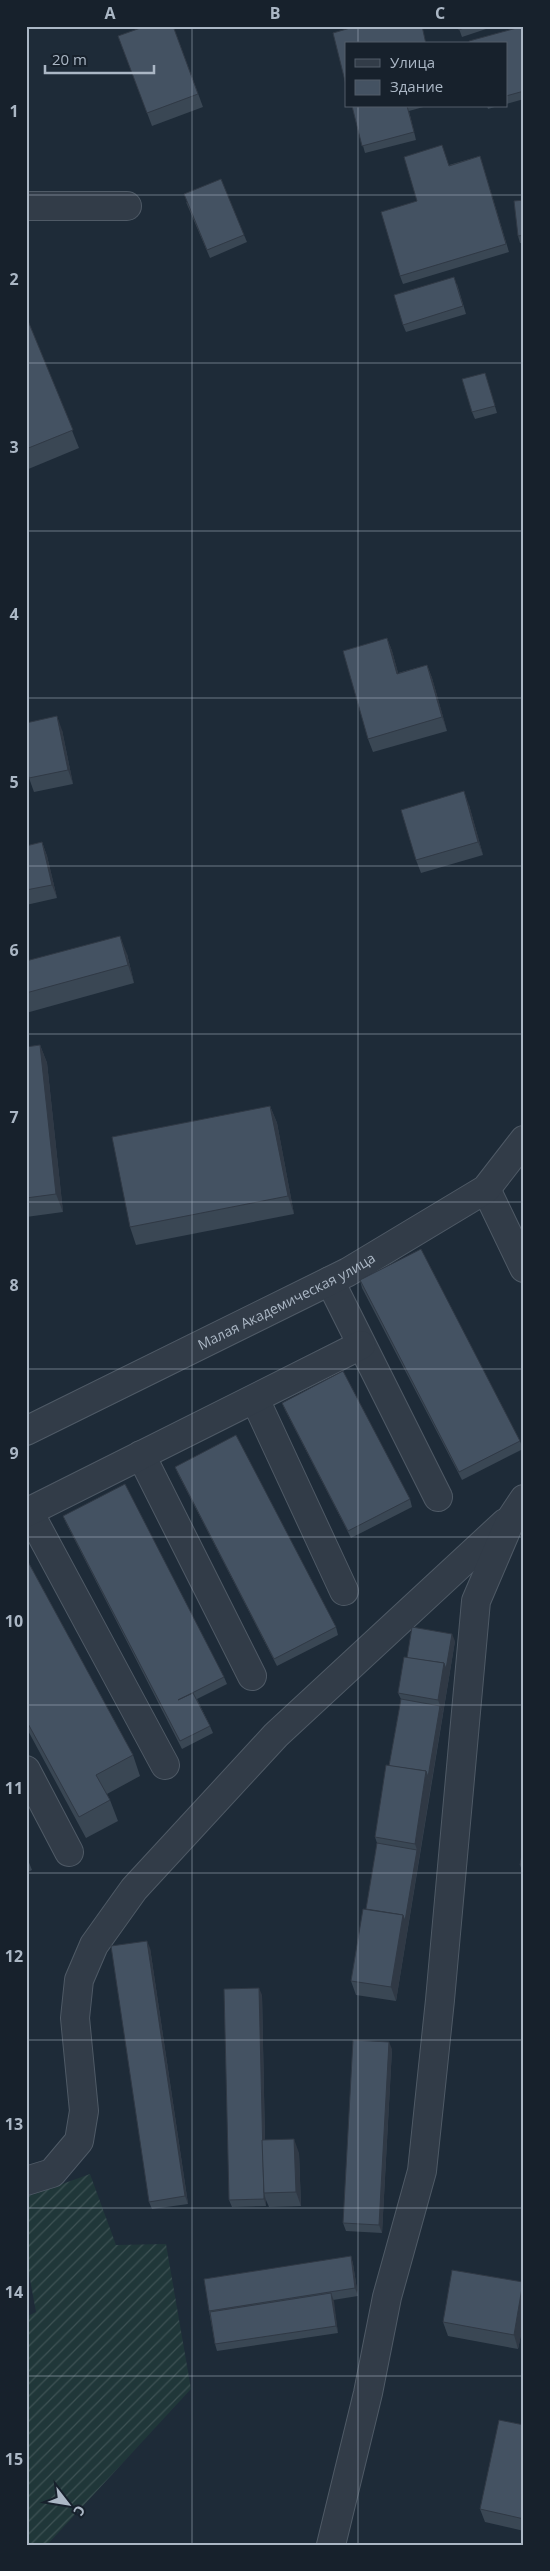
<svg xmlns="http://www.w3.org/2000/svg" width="550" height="2571" viewBox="0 0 550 2571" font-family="'Open Sans',sans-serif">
  <defs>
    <pattern id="garden-furrows" width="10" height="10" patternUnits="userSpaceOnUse" patternTransform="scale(1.25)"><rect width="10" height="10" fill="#203739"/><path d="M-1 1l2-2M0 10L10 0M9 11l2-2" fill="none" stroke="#3e5254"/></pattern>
  </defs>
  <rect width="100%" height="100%" fill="#1e2b38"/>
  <path fill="url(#garden-furrows)" d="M90 2174 116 2245 166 2244 191 2389 47 2545H26V2317L36 2312 26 2257V2197Z"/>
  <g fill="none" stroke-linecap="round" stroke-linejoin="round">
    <defs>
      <g id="minor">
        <path d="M26 206H127"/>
        <path d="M486 1189 524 1268"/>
        <path d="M330 1281 438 1497"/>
        <path d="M255 1399 344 1591"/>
        <path id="s1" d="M26 1431 348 1272 486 1189 524 1140"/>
        <path d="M141 1455 252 1676"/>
        <path d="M29 1512 165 1765"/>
        <path d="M26 1513 361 1345"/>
        <path d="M26 1770 69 1852"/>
        <path d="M26 2181 52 2173 79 2141 84 2111 75 2018 79 1980 94 1945 134 1889 276 1735 505 1523"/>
        <path d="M331 2545 368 2393 387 2297 422 2171 440 2000 476 1601 512 1517 524 1499"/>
      </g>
    </defs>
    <use href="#minor" stroke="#4f5a66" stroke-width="30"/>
    <use href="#minor" stroke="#323c48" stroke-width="28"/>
  </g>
  <g fill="#3a4754">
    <path d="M173 26 203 107 152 126 118 36Z"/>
    <path d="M458 26H492V27L462 37Z"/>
    <path d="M524 26V99L506 104V44Z"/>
    <path d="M352 106H427L409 111 416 140 365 153Z"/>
    <path d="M487 106H498L488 109Z"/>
    <path d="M480 156 509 252 403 284 400 276 417 201 449 165Z"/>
    <path d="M524 200V243H520L518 236Z"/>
    <path d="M186 202 244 235 247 242 210 258Z"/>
    <path d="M457 284 466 314 406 332 403 325Z"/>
    <path d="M26 316 79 448 26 470Z"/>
    <path d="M485 373 497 413 475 419 472 412Z"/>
    <path d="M387 638 392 651 398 673 427 665 432 678 447 731 373 752 368 739Z"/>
    <path d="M62 730 73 784 34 792 29 778Z"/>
    <path d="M469 805 483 855 421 873 416 860Z"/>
    <path d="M42 842 47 856 57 898 26 905V846Z"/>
    <path d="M127 954 134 983 26 1013V961Z"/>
    <path d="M40 1045 47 1063 63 1212 26 1217V1047Z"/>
    <path d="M270 1106 277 1123 294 1214 136 1245 130 1227Z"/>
    <path d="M360 1280 520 1441 523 1449 462 1480 362 1288Z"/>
    <path d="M282 1403 410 1499 412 1507 351 1538 285 1410Z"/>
    <path d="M175 1467 336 1627 338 1635 277 1666 178 1474Z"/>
    <path d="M63 1516 224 1677 227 1684 197 1699 210 1726 213 1733 182 1749 66 1523Z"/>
    <path d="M26 1558 133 1755 140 1776 107 1794 110 1800 118 1821 86 1838 26 1727Z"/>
    <path d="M455 1641 396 2001 356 1995 351 1981 366 1909 377 1843 375 1837 389 1766 401 1699 398 1693 407 1658Z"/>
    <path d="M524 1845V1876L520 1865Z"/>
    <path d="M26 1855 32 1870 26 1873Z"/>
    <path d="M150 1948 188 2204 152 2209 149 2202Z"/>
    <path d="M262 1995 265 2140 299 2153 301 2206 269 2207 266 2200V2206L232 2207 229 2200Z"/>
    <path d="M392 2049 382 2233 346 2231 343 2223Z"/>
    <path d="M351 2256 353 2264 358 2296 333 2300 338 2333 217 2351 215 2344 209 2311Z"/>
    <path d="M523 2282 524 2320 518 2349 448 2336 443 2322Z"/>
    <path d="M524 2425V2531L485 2522 480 2509Z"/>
  </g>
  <g fill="#303945">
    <path d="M387 638 392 651 402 687 397 674Z"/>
    <path d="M427 665 432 678 447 731 442 717Z"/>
    <path d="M57 716 62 730 73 784 68 770Z"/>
    <path d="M464 791 469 805 483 855 478 842Z"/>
    <path d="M42 842 47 856 57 898 52 885Z"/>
    <path d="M120 936 127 954 134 983 128 965Z"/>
    <path d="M40 1045 47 1063 63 1212 56 1194Z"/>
    <path d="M270 1106 277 1123 294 1214 288 1196Z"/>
    <path d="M452 1634 455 1641 443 1713 438 1700 444 1663Z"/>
    <path d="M440 1706 443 1713 431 1785 428 1777Z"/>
    <path d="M426 1771 431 1785 396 2001 391 1987 403 1915 417 1850 415 1844Z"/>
    <path d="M147 1941 150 1948 188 2204 185 2196Z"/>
    <path d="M259 1988 262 1995 266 2193H264L266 2200V2206L264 2199Z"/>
    <path d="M389 2042 392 2049 382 2233 379 2225Z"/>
    <path d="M294 2139 299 2153 301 2206 296 2192Z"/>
    <path d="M351 2256 353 2264 358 2296 355 2288Z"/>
    <path d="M523 2282 524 2320 518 2349 514 2335Z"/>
    <path d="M331 2293 334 2301 338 2333 336 2326Z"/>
  </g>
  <g fill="#445262" stroke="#303945">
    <path d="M146 26H173L198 94 147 113 118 36Z"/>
    <path d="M357 26H422L426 44H346V85L333 33Z"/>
    <path d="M458 26H469L459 30Z"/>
    <path d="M524 26V91L506 96V44H470L469 41Z"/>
    <path d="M352 106H407L414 132 362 146Z"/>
    <path d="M442 145 449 166 480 156 506 244 400 276 381 212 417 201 404 157Z"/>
    <path d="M221 179 244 235 207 250 184 194Z"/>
    <path d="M524 200V235L518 236 514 201Z"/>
    <path d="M454 277 463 306 403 325 394 295Z"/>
    <path d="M26 316 73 430 26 449Z"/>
    <path d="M485 373 495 406 472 412 462 379Z"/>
    <path d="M387 638 397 674 427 665 442 717 368 739 343 651Z"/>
    <path d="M57 716 68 770 29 778 26 765V723Z"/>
    <path d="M464 791 478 842 416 860 401 810Z"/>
    <path d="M42 842 52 885 26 890V846Z"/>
    <path d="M120 936 128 965 26 993V961Z"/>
    <path d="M40 1045 56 1194 26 1198V1047Z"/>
    <path d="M270 1106 288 1196 130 1227 112 1137Z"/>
    <path d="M421 1249 520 1441 459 1472 360 1280Z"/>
    <path d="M343 1371 410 1499 348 1531 282 1403Z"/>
    <path d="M236 1435 336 1627 274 1659 175 1467Z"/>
    <path d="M125 1484 224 1677 178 1700 193 1693 210 1726 180 1741 63 1516Z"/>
    <path d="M26 1558 133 1755 96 1775 110 1800 79 1817 26 1720Z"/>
    <path d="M412 1627 452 1634 446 1669 444 1663 407 1658Z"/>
    <path d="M404 1657 444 1663 438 1700 398 1693Z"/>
    <path d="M401 1699 440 1706 428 1777 426 1771 389 1766Z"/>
    <path d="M386 1765 426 1771 415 1844 375 1837Z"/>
    <path d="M377 1843 417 1850 405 1921 403 1915 366 1909Z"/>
    <path d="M524 1844V1866L520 1865Z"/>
    <path d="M363 1909 403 1915 391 1987 351 1981Z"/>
    <path d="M147 1941 185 2196 149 2202 111 1946Z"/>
    <path d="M259 1988 264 2199 229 2200 224 1989Z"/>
    <path d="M353 2040 389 2042 379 2225 343 2223Z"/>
    <path d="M294 2139 296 2192 264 2193 262 2140Z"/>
    <path d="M351 2256 355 2288 209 2311 204 2279Z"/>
    <path d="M452 2270 523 2282 514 2335 443 2322Z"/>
    <path d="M331 2293 336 2326 215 2344 210 2312Z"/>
    <path d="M499 2420 524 2425V2519L480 2509Z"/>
  </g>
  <path fill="none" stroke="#abb7c5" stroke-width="1" stroke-opacity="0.55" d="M192 26V2545M358 26V44M358 106V2545M26 195H524M26 363H524M26 531H524M26 698H524M26 866H524M26 1034H524M26 1202H524M26 1369H524M26 1537H524M26 1705H524M26 1873H524M26 2040H524M26 2208H524M26 2376H524"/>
  <g text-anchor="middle" stroke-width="4.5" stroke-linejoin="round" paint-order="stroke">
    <g font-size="14" fill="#abb7c5" stroke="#17212c">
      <text dy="5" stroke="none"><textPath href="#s1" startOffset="291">Малая Академическая улица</textPath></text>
    </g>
  </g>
  <rect width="550" height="2571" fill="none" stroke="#17212c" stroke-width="55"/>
  <rect x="345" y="42" width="162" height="65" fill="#17212c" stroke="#525d69"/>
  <rect x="355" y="59" width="25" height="8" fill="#323c48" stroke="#525d69"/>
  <text x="390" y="68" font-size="15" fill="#abb7c5">Улица</text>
  <rect x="355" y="80" width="25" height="15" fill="#445262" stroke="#525d69"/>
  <text x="390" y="92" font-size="15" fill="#abb7c5">Здание</text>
  <g transform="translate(68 2504) rotate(121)" stroke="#17212c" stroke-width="4" paint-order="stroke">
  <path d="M0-4L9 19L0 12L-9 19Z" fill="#abb7c5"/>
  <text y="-8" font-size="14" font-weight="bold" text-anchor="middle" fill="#abb7c5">С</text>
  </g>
  <path d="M45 65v8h109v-8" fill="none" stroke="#abb7c5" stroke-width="2.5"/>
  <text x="52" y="65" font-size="15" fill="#abb7c5" stroke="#17212c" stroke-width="4" paint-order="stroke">20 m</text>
  <rect x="28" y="28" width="494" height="2516" fill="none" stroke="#abb7c5" stroke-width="2"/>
  <g font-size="16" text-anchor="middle" font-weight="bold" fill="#abb7c5">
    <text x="110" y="19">A</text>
    <text x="275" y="19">B</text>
    <text x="440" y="19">C</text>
    <text x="14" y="117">1</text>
    <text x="14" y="285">2</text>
    <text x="14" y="453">3</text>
    <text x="14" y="620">4</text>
    <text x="14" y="788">5</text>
    <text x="14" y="956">6</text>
    <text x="14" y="1123">7</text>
    <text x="14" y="1291">8</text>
    <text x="14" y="1459">9</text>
    <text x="14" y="1627">10</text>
    <text x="14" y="1794">11</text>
    <text x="14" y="1962">12</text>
    <text x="14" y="2130">13</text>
    <text x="14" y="2298">14</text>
    <text x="14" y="2465">15</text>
  </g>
</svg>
